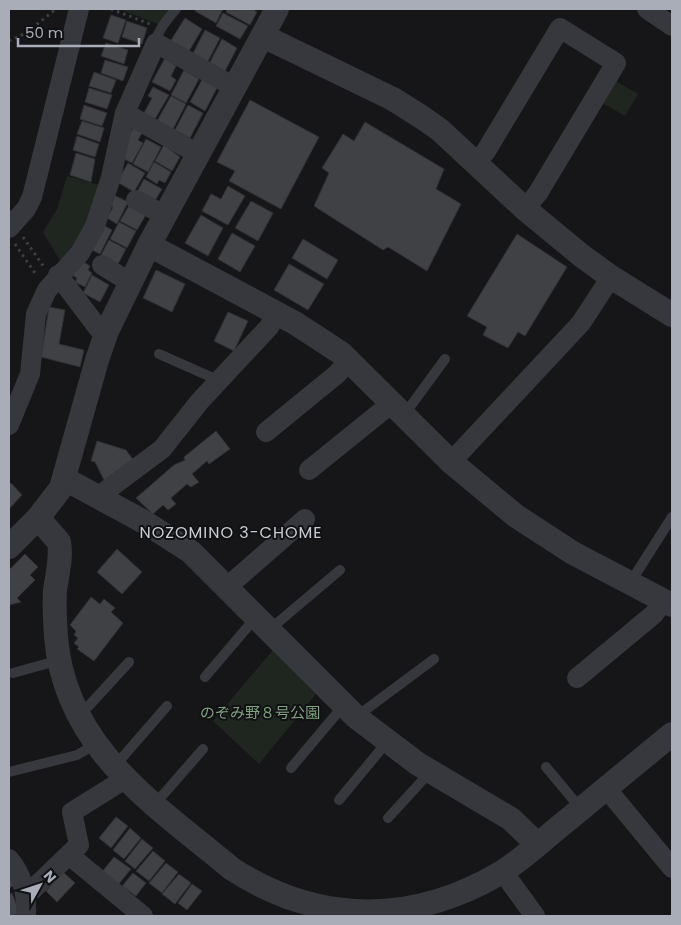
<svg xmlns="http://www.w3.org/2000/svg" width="681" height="925" viewBox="0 0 681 925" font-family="Poppins,'Noto Sans JP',sans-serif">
  <rect width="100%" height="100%" fill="#161618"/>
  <g fill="#1e261f">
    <path d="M119 9H170L158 24Z"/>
    <path d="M614 80 638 94 625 116 601 102Z"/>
    <path d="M67 176 103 186 91 225 62 264 43 232 57 209Z"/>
    <path d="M273 650 316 694 259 764 213 721Z"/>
  </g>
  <g fill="#404145" stroke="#303034">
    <path d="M196 9H223L216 23 195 11Z"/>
    <path d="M227 9H252L257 12 250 25 226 12Z"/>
    <path d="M223 13 248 26 240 39 216 26Z"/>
    <path d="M111 15 126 20 118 43 103 38Z"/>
    <path d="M185 18 202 29 188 53 170 42Z"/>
    <path d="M127 21 147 28 142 44 122 37Z"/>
    <path d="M205 30 220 38 207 63 192 55Z"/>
    <path d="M222 39 237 48 224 73 209 64Z"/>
    <path d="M106 43 128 50 124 64 101 56Z"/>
    <path d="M165 58 176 66 171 76 176 80 170 91 152 82Z"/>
    <path d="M105 60 128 67 123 81 101 73Z"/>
    <path d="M184 70 199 79 186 103 171 95Z"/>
    <path d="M94 72 116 80 111 93 89 86Z"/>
    <path d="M203 78 218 86 205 111 190 102Z"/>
    <path d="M153 87 169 95 155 119 144 113 152 98 148 96Z"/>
    <path d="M89 88 112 95 107 109 85 102Z"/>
    <path d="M171 96 186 104 173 129 157 121Z"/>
    <path d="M250 100 319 137 281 209 229 181 235 171 217 162Z"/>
    <path d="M84 105 107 113 102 126 80 119Z"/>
    <path d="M188 105 203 113 190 138 175 130Z"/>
    <path d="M82 121 104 128 100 142 77 134Z"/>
    <path d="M365 122 444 169 436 189 461 204 427 271 388 247 383 250 314 206 329 173 322 168 343 134 354 141Z"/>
    <path d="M133 128 142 133 138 140 143 143 132 163 122 158 125 142Z"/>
    <path d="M77 136 99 144 95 157 73 150Z"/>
    <path d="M146 139 161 147 148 172 133 164Z"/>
    <path d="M164 145 180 157 172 171 155 161Z"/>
    <path d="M76 153 95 159 91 182 70 175Z"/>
    <path d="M154 162 171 172 165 183 159 180 157 184 146 177Z"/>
    <path d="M128 163 145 173 134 192 117 182Z"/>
    <path d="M144 179 162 189 153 204 136 194Z"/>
    <path d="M228 186 245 196 228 225 202 211 211 194 221 199Z"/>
    <path d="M114 195 128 202 117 224 107 218 113 207 109 205Z"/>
    <path d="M251 201 273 213 258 241 235 228Z"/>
    <path d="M130 204 147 213 137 230 120 221Z"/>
    <path d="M201 215 223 228 208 256 185 243Z"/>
    <path d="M119 222 136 231 127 248 110 239Z"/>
    <path d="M103 225 112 230 100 254 90 249Z"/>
    <path d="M232 233 255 246 240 272 218 259Z"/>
    <path d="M517 234 567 267 525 336 518 332 508 348 483 335 487 327 467 316Z"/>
    <path d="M303 239 338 260 327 279 292 258Z"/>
    <path d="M109 240 126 249 117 266 100 257Z"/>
    <path d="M80 260 90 266 88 270 92 273 85 287 75 282 77 278 72 275Z"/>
    <path d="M289 264 324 284 308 310 274 290Z"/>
    <path d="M156 270 185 284 172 312 143 298Z"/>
    <path d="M92 275 109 285 100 302 83 293Z"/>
    <path d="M49 307 65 310 59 344 84 350 80 367 41 357Z"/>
    <path d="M228 312 248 321 234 351 214 341Z"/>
    <path d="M216 431 230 449 209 464 207 461 192 474 199 482 191 487 187 484 171 498 176 504 168 510 163 505 153 514 136 498 174 465 185 460 184 457Z"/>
    <path d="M97 441 126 450 134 461 106 484 95 462 91 461Z"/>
    <path d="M11 483 22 495 9 509V485Z"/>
    <path d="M117 549 142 572 122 594 97 572Z"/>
    <path d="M25 554 38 567 30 575 35 580 17 598 21 602 9 605V570Z"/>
    <path d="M91 597 100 604 104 599 115 608 111 612 123 623 94 661 77 649 79 647 74 643 78 638 74 635 76 631 70 625Z"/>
    <path d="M116 817 128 826 111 848 99 838Z"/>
    <path d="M130 828 141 838 124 859 113 850Z"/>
    <path d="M142 839 153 848 135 869 125 861Z"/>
    <path d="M153 851 165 861 149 881 136 871Z"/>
    <path d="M114 857 131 869 118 885 102 872Z"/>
    <path d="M166 863 178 872 162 893 149 883Z"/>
    <path d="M9 868 15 885 9 888Z"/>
    <path d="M63 872 75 883 57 902 46 891Z"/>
    <path d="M133 873 146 883 136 896 122 886Z"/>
    <path d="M179 874 191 883 175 904 162 894Z"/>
    <path d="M192 884 202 891 187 910 178 903Z"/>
    <path d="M12 893 20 914 9 916V895Z"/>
  </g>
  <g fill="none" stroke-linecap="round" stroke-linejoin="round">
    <g stroke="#3d3f44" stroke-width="3" stroke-dasharray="2.5 4" stroke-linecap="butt">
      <path d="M111 9 150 24"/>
      <path d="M9 41 26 33 56 9"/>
      <path d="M23 237 44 267"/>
      <path d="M15 244 37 276"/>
    </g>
    <g stroke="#37383d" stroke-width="10">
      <path d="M156 43C157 30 168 19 176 9"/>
      <path d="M159 354 220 381"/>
      <path d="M404 415 445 359"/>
      <path d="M630 583 672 517"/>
      <path d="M269 630 340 570"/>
      <path d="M13 673 60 660"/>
      <path d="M205 677 256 617"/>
      <path d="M77 713 85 710 129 662"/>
      <path d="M356 717 434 659"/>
      <path d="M114 767 167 706"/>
      <path d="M546 767 581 809"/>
      <path d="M291 768 344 705"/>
      <path d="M9 772 77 755 96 744"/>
      <path d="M339 800 387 742"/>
      <path d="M155 804 203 749"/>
      <path d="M388 818 430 772"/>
    </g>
    <g stroke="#37383d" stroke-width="20">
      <path d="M647 9 672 26"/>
      <path d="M125 113 200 155"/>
      <path d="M475 165 486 151 560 28 616 63 538 193 525 209"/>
      <path d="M136 200 166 216"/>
      <path d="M9 228 26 209 32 197 79 9"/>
      <path d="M102 265 131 283"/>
      <path d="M58 275 98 328 107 331"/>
      <path d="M9 425 30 374 36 314 47 290 80 253 95 226 111 177 125 113 156 43 236 88"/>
      <path d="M266 432 337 374 350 360"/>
      <path d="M451 462 581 323 611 277"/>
      <path d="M309 470 392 403"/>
      <path d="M99 496 162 449 200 401 269 327 276 314"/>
      <path d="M227 587 305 519"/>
      <path d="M577 678 654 614 663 601"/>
      <path d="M606 788 672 868"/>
      <path d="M69 855 143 916"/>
      <path d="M9 859C23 875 27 896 26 916"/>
      <path d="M503 872 535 916"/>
      <path d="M25 890H32L79 845 72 812 125 779"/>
    </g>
    <g stroke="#37383d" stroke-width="24">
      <path d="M263 36 393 99 423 118 440 130 525 209 582 256 611 277 672 315"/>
      <path d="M149 245 295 323 341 353 451 462 516 516 573 553 672 605"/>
      <path d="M65 479 146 523 191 552 356 717 418 764 511 819 537 844"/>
      <path d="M38 518 59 542C62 557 57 575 55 591 54 606 55 622 56 637 65 748 154 804 232 869 319 925 413 925 502 872 526 857 547 836 570 818 604 790 638 762 672 734"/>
      <path d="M9 547 38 518 61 488 97 360 107 331 149 245 277 9"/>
    </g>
  </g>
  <g text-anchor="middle" stroke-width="4" stroke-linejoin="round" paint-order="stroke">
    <g font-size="15" fill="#7fa381" stroke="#111113">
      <text x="260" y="718">のぞみ野８号公園</text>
    </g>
    <g font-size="16" letter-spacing="1" fill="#c9ccd4" stroke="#111113">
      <text x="231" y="538">NOZOMINO 3-CHOME</text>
    </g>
  </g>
  <rect width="681" height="925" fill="none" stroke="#a8adb8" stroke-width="20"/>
  <g transform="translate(40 885) rotate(50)" stroke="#111113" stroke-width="4" paint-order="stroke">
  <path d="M0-4L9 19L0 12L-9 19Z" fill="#a8adb8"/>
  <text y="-8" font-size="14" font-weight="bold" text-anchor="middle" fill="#a8adb8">N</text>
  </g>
  <path d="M18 38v8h121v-8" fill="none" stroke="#a8adb8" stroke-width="2.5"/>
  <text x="25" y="38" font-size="15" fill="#a8adb8" stroke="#111113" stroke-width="4" paint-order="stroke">50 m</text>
</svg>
